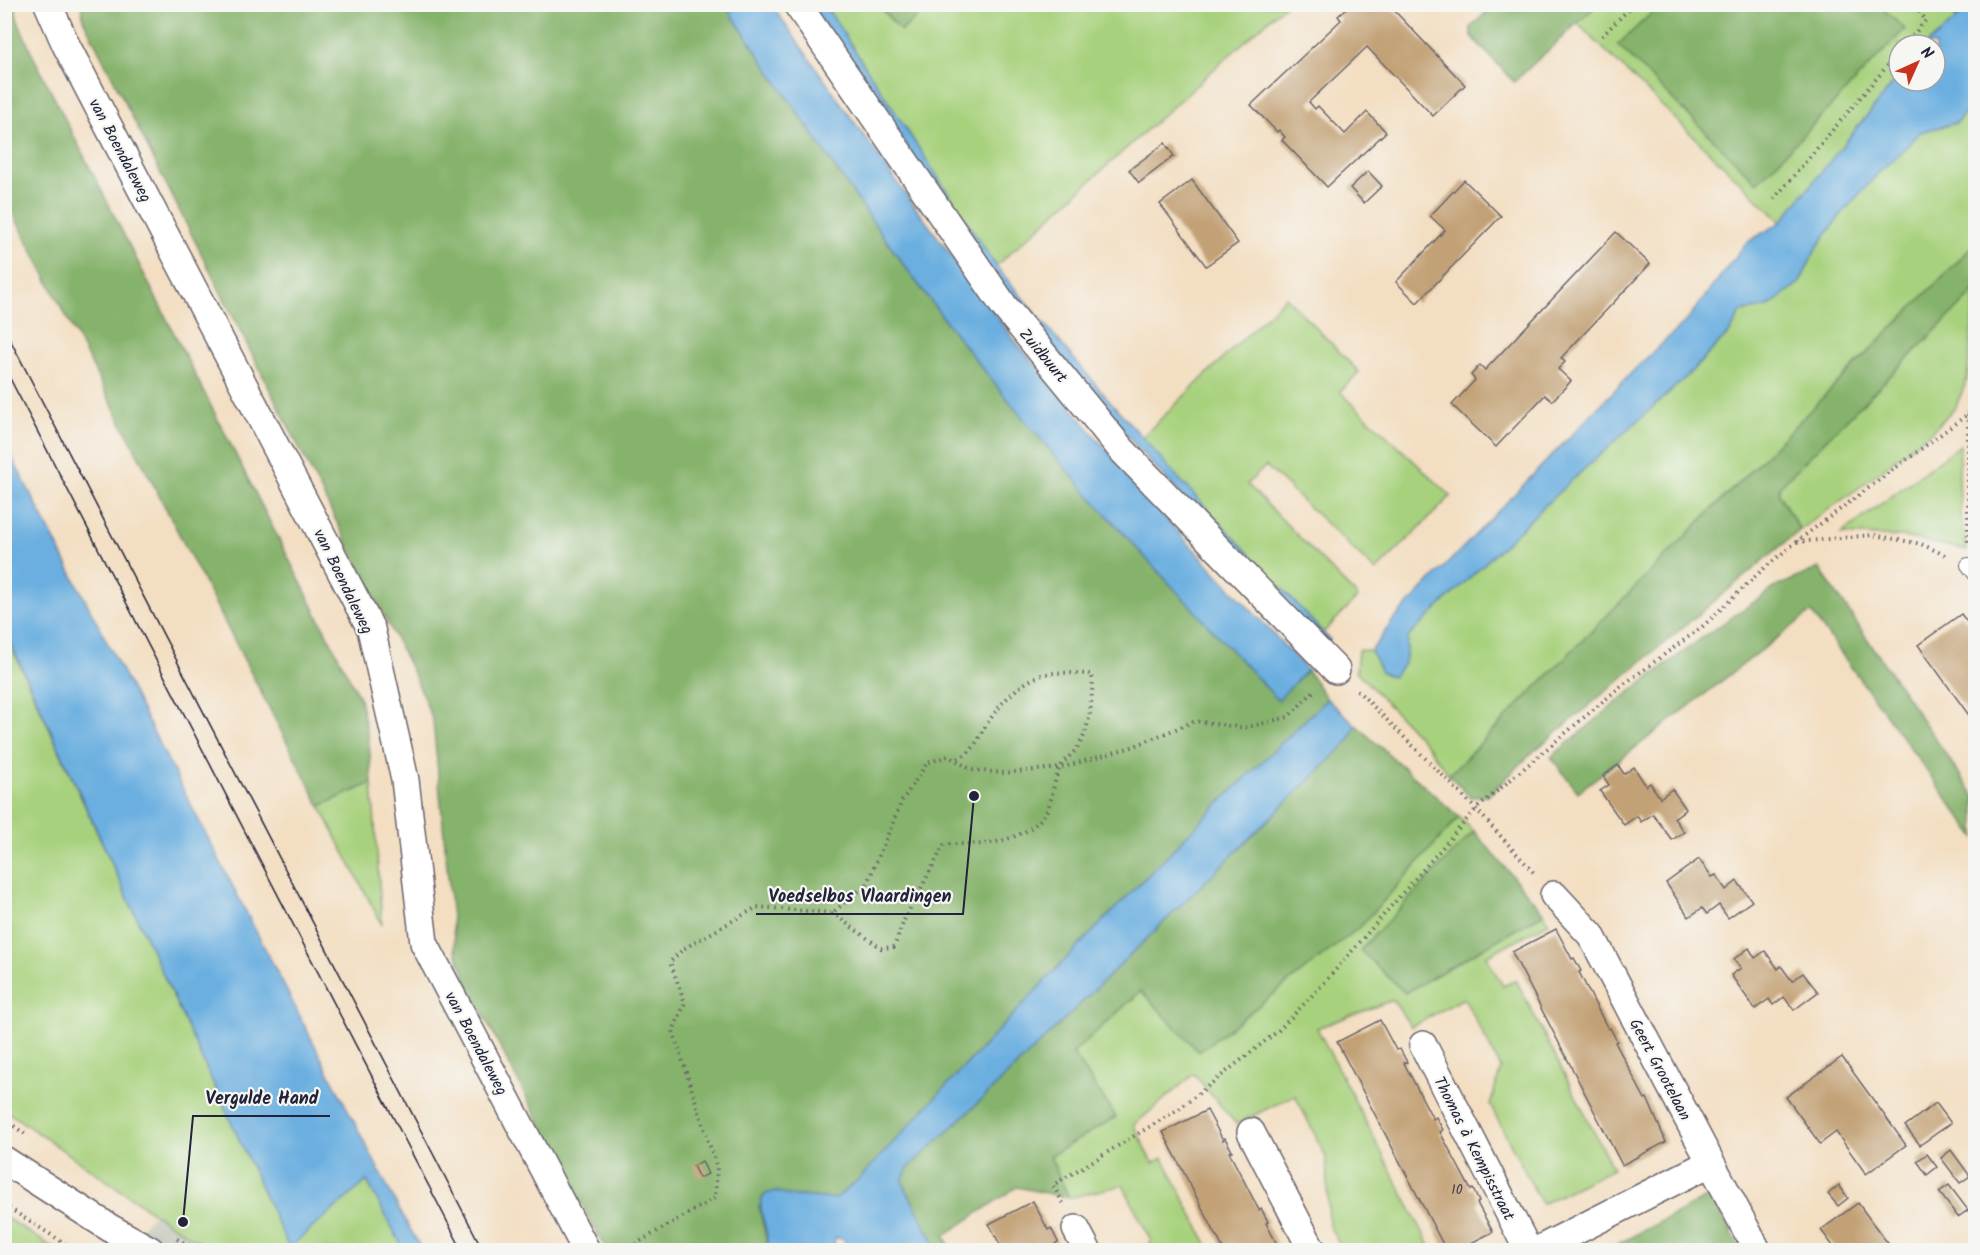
<svg xmlns="http://www.w3.org/2000/svg" width="1980" height="1255" viewBox="0 0 1980 1255" font-family="Kalam,sans-serif">
  <rect width="100%" height="100%" fill="#f6f6f2"/>
  <filter id="ink" filterUnits="userSpaceOnUse"><feTurbulence type="fractalNoise" baseFrequency=".0167" numOctaves="2"/><feDisplacementMap in="SourceGraphic" scale="12" xChannelSelector="R" yChannelSelector="G"/><feConvolveMatrix kernelMatrix="1 2 1 2 8 2 1 2 1" color-interpolation-filters="sRGB"/></filter>
  <filter id="wash" filterUnits="userSpaceOnUse"><feTurbulence type="fractalNoise" baseFrequency=".008" numOctaves="4" result="noise"/><feDisplacementMap in="SourceGraphic" scale="24" xChannelSelector="R" yChannelSelector="G"/><feGaussianBlur stdDeviation="1.35" result="paint"/><feColorMatrix in="noise" values="0 0 0 0 0 0 0 0 0 0 0 0 0 0 0 0 0 1.4 0 .05"/><feComposite in="paint" operator="in"/></filter>
  <g filter="url(#wash)">
    <rect width="100%" height="100%" fill="#f3dec1"/>
    <path fill="#c1c6b9" d="M174 1194 267 1250H119Z"/>
    <g fill="#a8d17d" stroke="#657a5c" stroke-width="1.5">
      <path d="M810 5H878L901 31 931 5H1285L996 266Z"/>
      <path d="M1597 5H1660L1618 45 1904 29 1879 5H1939L1958 18 1926 45H1899V76L1781 222 1577 23Z"/>
      <path d="M1975 102V244L1449 775 1425 743 1356 671 1358 650 1371 651 1381 672 1405 663 1408 637 1561 490 1685 378 1731 331 1740 312 1768 307 1800 282 1817 247 1843 212 1881 170 1909 145 1920 132 1956 123Z"/>
      <path d="M1975 291 1967 380 1956 406 1933 430 1860 487 1800 530 1779 495V487Z"/>
      <path d="M1286 297 1359 372 1340 392 1451 496 1376 571 1266 466 1247 484 1358 597 1321 635 1138 441Z"/>
      <path d="M1960 445C1958 481 1959 515 1967 550L1904 537 1841 534Z"/>
      <path d="M4 631 289 1247 367 1181 404 1250H214L171 1225 5 1110 4 736C7 701 4 666 4 631Z"/>
      <path d="M372 783 382 925 320 806Z"/>
      <path d="M1459 817 1474 831 1361 950 1405 993 1544 913 1549 923 1486 956 1503 986 1516 980 1613 1169 1542 1204 1490 1105 1501 1068 1464 998 1411 1027 1393 1000 1317 1028 1432 1250H1343L1329 1226 1326 1157 1295 1095 1236 1124 1194 1074 1134 1125 1153 1163 1163 1158 1210 1250H1147L1151 1241 1123 1185 1069 1198 1050 1156 1116 1117 1073 1053 1141 991 1200 1051 1361 926Z"/>
      <path d="M4 1217H5L57 1250H5Z"/>
    </g>
    <g fill="#86b36c" stroke="#546a54" stroke-width="1.5">
      <path d="M5 4 15 5 17 18 31 52 360 699 369 741 372 783 320 806 5 198Z"/>
      <path d="M1495 4H1597V5L1514 82 1471 36V27Z"/>
      <path d="M82 5H725C804 121 881 239 968 350 1064 473 1171 585 1278 699L1307 670 1327 699 1206 816 1058 967 860 1178 835 1199 799 1196 795 1198 778 1192 759 1206 769 1250H606L470 989 455 949 433 721 417 681 100 53 83 19Z"/>
      <path d="M878 5H931L901 31Z"/>
      <path d="M1660 5H1879L1905 29 1757 183 1618 45Z"/>
      <path d="M1939 5H1973L1958 18Z"/>
      <path d="M1975 244V291L1779 487V495L1800 530 1533 752 1488 796 1470 797 1449 775Z"/>
      <path d="M1819 568 1975 797V837L1811 612 1578 792 1551 757 1622 698 1703 637 1776 587Z"/>
      <path d="M1356 725 1459 817 1361 926 1199 1052 1141 991 1073 1053 1116 1117 1050 1156 1069 1198 1017 1187 944 1236 952 1250H938L902 1181 907 1169 995 1087 1348 742Z"/>
      <path d="M1474 831 1544 913 1405 993 1360 950Z"/>
      <path d="M1712 1195 1740 1250H1606Z"/>
    </g>
    <g fill="#6bafe0" stroke="#46688e" stroke-width="1.5">
      <path d="M725 5H772L892 176 1015 341 1099 441 1176 530 1307 670 1278 700C1171 586 1064 473 968 350 881 239 804 121 725 5Z"/>
      <path d="M811 5H825L996 266 1102 392 1171 470 1330 640 1325 645 1148 460 1006 293Z"/>
      <path d="M1973 5H1976L1975 102 1956 123 1920 132 1909 145 1881 170 1843 212 1817 247 1800 282 1768 307 1740 312 1731 331 1685 378 1561 490 1408 637 1405 663 1392 677 1381 672 1371 651 1394 619 1637 367 1686 321 1746 243 1781 222 1899 76V81H1935V45H1926Z"/>
      <path d="M5 444 399 1209 422 1250H404L367 1181 289 1248 5 631Z"/>
      <path d="M1327 699 1356 725 1348 742 995 1087 907 1169 902 1181 938 1250H848L844 1240 835 1237 834 1250H769C767 1242 767 1234 765 1226 761 1213 754 1192 776 1192 784 1192 791 1199 799 1196L835 1199 860 1178 1058 967 1206 816Z"/>
    </g>
    <g id="blocks">
      <g fill="#c2a176">
        <path d="M1351 4H1388L1465 85 1433 116 1367 47 1309 102 1315 109 1318 106 1345 134 1367 112 1386 132 1327 187 1282 140 1285 137 1279 130 1277 132 1251 105 1341 20 1338 16Z"/>
        <path d="M1165 143 1174 156 1139 183 1129 170Z"/>
        <path d="M1368 171 1382 186 1364 203 1350 188Z"/>
        <path d="M1192 180 1238 243 1206 266 1160 204Z"/>
        <path d="M1464 180 1501 216 1417 303 1396 282 1445 230 1430 216Z"/>
        <path d="M1616 232 1650 264 1561 358 1565 362 1558 369 1571 381 1552 401 1545 395 1496 447 1452 405 1475 380 1471 375 1480 365 1485 370Z"/>
        <path d="M1961 614 1976 634V725L1918 645Z"/>
        <path d="M1618 765 1624 774 1634 767 1646 786 1650 783 1660 798 1672 789 1686 809 1674 818 1684 832 1672 840 1653 814 1641 822 1637 816 1624 825 1600 791 1609 785 1603 776Z"/>
        <path d="M1699 859 1712 877 1716 875 1726 890 1737 881 1752 901 1728 918 1719 905 1707 914 1702 908 1689 917 1666 883Z"/>
        <path d="M1556 929 1572 959 1574 958 1581 971 1579 972 1608 1029 1610 1028 1617 1041 1615 1042 1645 1099 1647 1098 1666 1142 1622 1165 1512 952Z"/>
        <path d="M1749 948 1755 958 1765 951 1778 969 1781 966 1792 981 1803 973 1818 992 1794 1010 1784 997 1773 1005 1769 999 1755 1009 1731 975 1741 968 1734 959Z"/>
        <path d="M1380 1020 1396 1050 1400 1049 1407 1062 1404 1063 1433 1119 1436 1117 1443 1130 1440 1132 1471 1190 1473 1189 1479 1202 1477 1203 1493 1232 1457 1250H1446L1337 1042Z"/>
        <path d="M1842 1057 1906 1145 1866 1174 1836 1132 1820 1144 1786 1097Z"/>
        <path d="M1936 1103 1951 1123 1920 1145 1905 1126Z"/>
        <path d="M1207 1110 1223 1140 1225 1138 1232 1151 1229 1152 1259 1210 1261 1208 1268 1222 1266 1223 1280 1250H1224L1200 1204 1163 1132Z"/>
        <path d="M1951 1150 1970 1176 1960 1183 1941 1158Z"/>
        <path d="M1927 1154 1937 1167 1927 1175 1917 1161Z"/>
        <path d="M702 1161 708 1174 699 1178 693 1166Z"/>
        <path d="M1839 1185 1848 1198 1838 1206 1828 1194Z"/>
        <path d="M1949 1185 1968 1210 1958 1217 1939 1192Z"/>
        <path d="M1033 1201 1048 1230 1051 1228 1058 1242 1055 1244 1059 1250H1003L989 1224Z"/>
        <path d="M1858 1203 1874 1225 1893 1250H1836L1821 1230Z"/>
      </g>
    </g>
  </g>
  <g filter="url(#ink)">
    <use href="#blocks" fill-opacity="0" stroke="#6b646a" stroke-width="1.5"/>
    <g fill="none" stroke-linecap="round" stroke-linejoin="round">
      <defs>
        <path id="lane" d="M1968 565 1976 575"/>
        <g id="street">
          <path d="M48 4 66 45 371 629 405 780 424 943 586 1250"/>
          <path d="M797 4 1004 306 1121 449 1336 670"/>
          <path d="M1554 895 1591 935 1757 1250"/>
          <path d="M1423 1045 1528 1250"/>
          <path d="M1251 1132 1312 1250"/>
          <path d="M4 1160 110 1228 150 1250"/>
          <path d="M1076 1229 1087 1250"/>
          <path d="M1538 1250 1710 1163"/>
        </g>
      </defs>
      <use href="#lane" stroke="#6b646a" stroke-width="16"/>
      <use href="#street" stroke="#6b646a" stroke-width="30"/>
      <g stroke="#6b646a" stroke-width="4" stroke-dasharray="1.5 4.5" stroke-linecap="butt">
        <path d="M1602 36 1634 4"/>
        <path d="M1905 45 1926 20 1913 4"/>
        <path d="M1774 199 1899 52"/>
        <path d="M1968 414V542"/>
        <path d="M1797 542 1873 535 1921 544 1947 556"/>
        <path d="M1357 690 1476 809 1535 874"/>
        <path d="M832 913 881 948 894 947 905 918 944 845C958 843 971 845 985 844 1007 841 1034 832 1046 812 1053 799 1053 781 1060 768 1064 760 1073 754 1078 747 1091 726 1091 703 1093 680L1091 674C1075 674 1055 670 1039 676 1014 686 997 708 983 730 973 747 975 751 955 760"/>
        <path d="M4 1119 28 1136"/>
        <path d="M1063 1203 1053 1185 1179 1109 1278 1031 1325 982 1476 809 1620 687 1702 627 1762 570 1796 542 1968 414 1976 382"/>
        <path d="M4 1205 75 1250"/>
        <path d="M177 1239 198 1250"/>
        <path d="M625 1250 715 1198 717 1168 673 1031 685 1003 670 962 683 949 757 907 832 913 867 884 902 801 927 763 948 756 972 770 1004 773 1060 768 1132 747 1195 721 1244 728 1288 717 1315 690"/>
      </g>
      <use href="#lane" stroke="#fff" stroke-width="14"/>
      <use href="#street" stroke="#fff" stroke-width="27"/>
      <g stroke="#22223b" stroke-width="1.5">
        <path d="M4 328 483 1250"/>
        <path d="M4 367 462 1250"/>
      </g>
    </g>
  </g>
  <g text-anchor="middle" stroke-width="4.5" stroke-linejoin="round" paint-order="stroke">
    <g font-size="14" fill="#4a424a">
      <text x="1457" y="1194">10</text>
    </g>
    <g font-size="16" fill="#22223b" stroke="#f6f6f2">
      <text transform="translate(121 150) rotate(62)" y="6">van Boendaleweg</text>
      <text transform="translate(1044 355) rotate(50)" y="6">Zuidbuurt</text>
      <text transform="translate(344 581) rotate(64)" y="6">van Boendaleweg</text>
      <text transform="translate(477 1043) rotate(62)" y="6">van Boendaleweg</text>
      <text transform="translate(1661 1069) rotate(62)" y="6">Geert Grootelaan</text>
      <text transform="translate(1475 1148) rotate(63)" y="6">Thomas à Kempisstraat</text>
    </g>
  </g>
  <path fill="none" stroke="#22223b" stroke-width="2" d="M974 796L963 914H756M183 1222L193 1116H330"/>
  <g fill="#22223b" stroke="#f6f6f2" stroke-width="2">
    <circle cx="974" cy="796" r="6"/>
    <circle cx="183" cy="1222" r="6"/>
  </g>
  <g font-size="18" text-anchor="middle" font-weight="bold" fill="#22223b" stroke="#f6f6f2" stroke-width="4.5" stroke-linejoin="round" paint-order="stroke">
    <text x="860" y="902">Voedselbos Vlaardingen</text>
    <text x="262" y="1104">Vergulde Hand</text>
  </g>
  <rect width="1980" height="1255" fill="none" stroke="#f6f6f2" stroke-width="24"/>
  <g transform="translate(1917 63) rotate(45)"><circle r="28" fill="#f6f6f2" stroke="#a1a1a9" stroke-width="1.5"/>
  <path d="M0-4.5L10 22L0 15L-10 22Z" fill="#c8321e"/>
  <text y="-9" font-size="16" font-weight="bold" text-anchor="middle" fill="#22223b">N</text>
  </g>
</svg>
